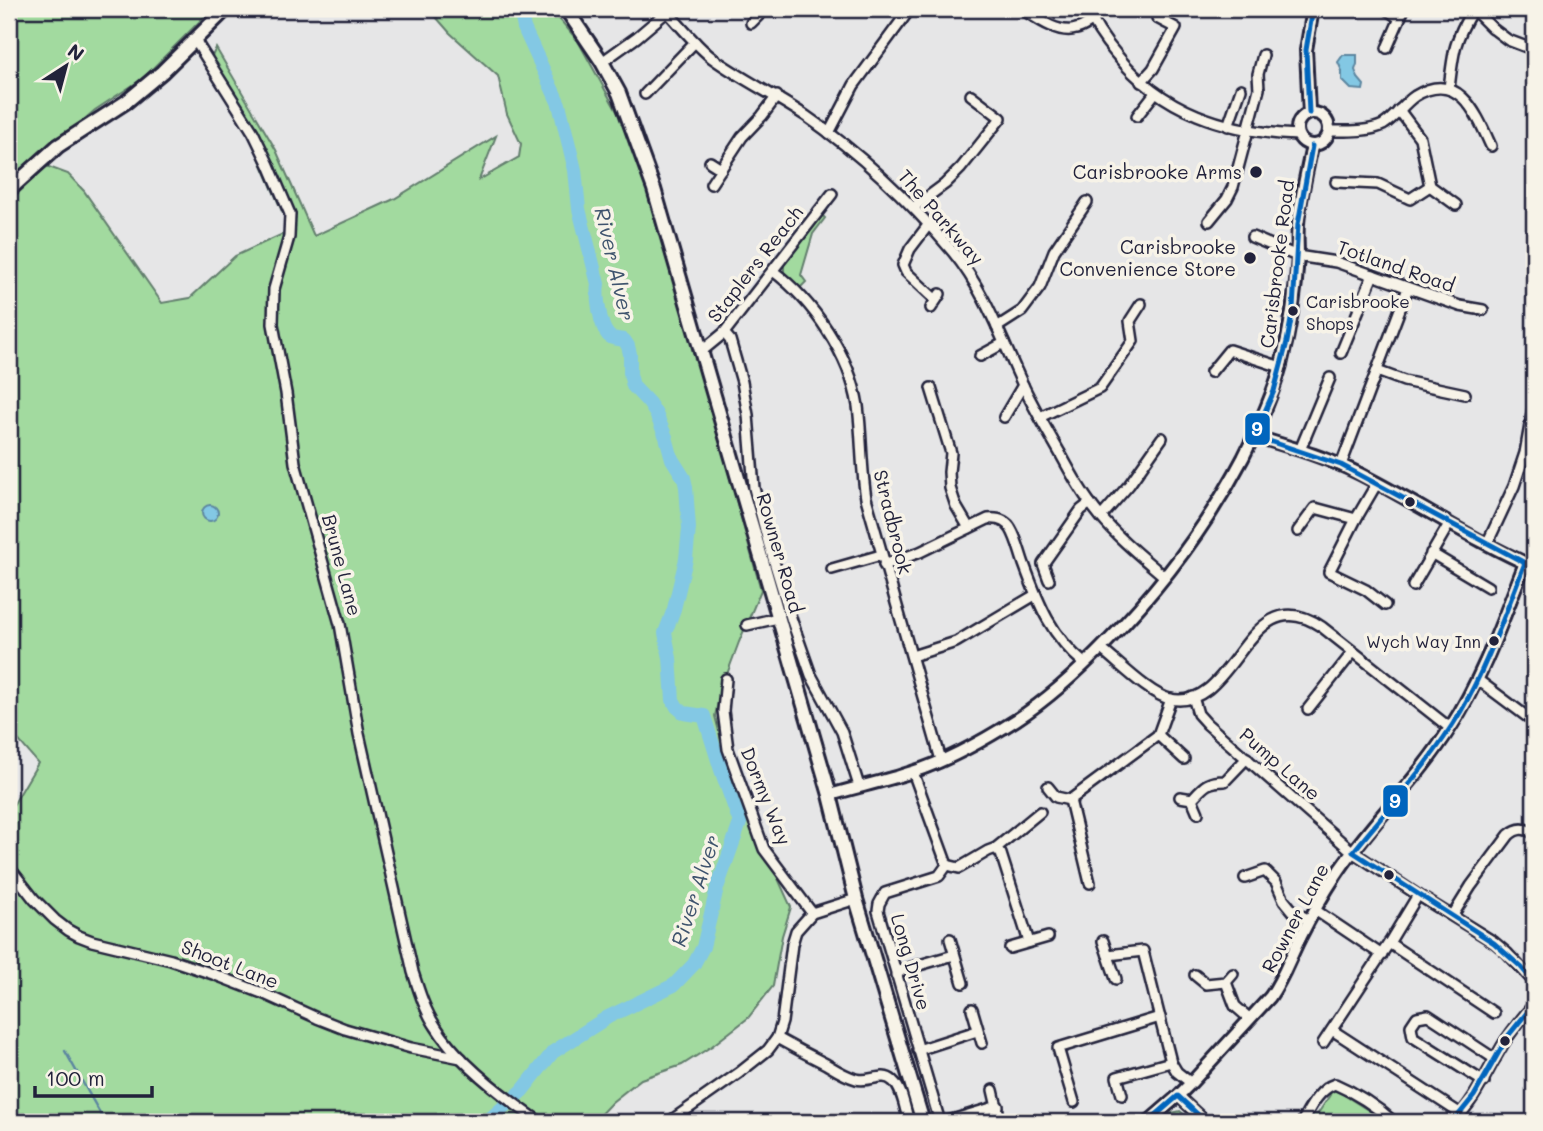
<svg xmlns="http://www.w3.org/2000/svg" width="1543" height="1131" viewBox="0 0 1543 1131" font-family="Mali,sans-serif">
  <rect width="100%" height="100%" fill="#e6e6e7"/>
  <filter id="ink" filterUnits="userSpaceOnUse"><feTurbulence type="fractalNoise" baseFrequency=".0143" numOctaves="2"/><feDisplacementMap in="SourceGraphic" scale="14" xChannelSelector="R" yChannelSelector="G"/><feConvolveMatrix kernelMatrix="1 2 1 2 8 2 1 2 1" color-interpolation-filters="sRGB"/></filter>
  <g filter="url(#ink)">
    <g fill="#a2da9f" stroke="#627e6d" stroke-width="2">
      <path d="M9 9H212L142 79 95 110 64 137 48 148 14 176 9 174Z"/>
      <path d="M429 9H551L578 41 640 153 761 590 739 642 720 693 715 716 724 751 738 781 746 808 791 907 782 936 773 986 748 1018 712 1046 682 1065 641 1079 612 1102 593 1122H9V812L38 763 9 729V202L46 166 68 174 84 191 162 303 190 298 235 256 283 234 287 223 251 139 206 68 216 48 276 150 314 236 394 199 496 136 479 180 519 157 521 144 507 114 498 76 450 33Z"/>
      <path d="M822 215 825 218 813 234 801 275 806 282 799 289 784 274V265Z"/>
      <path d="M1337 1088 1344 1091V1095L1371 1112 1384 1122H1308L1312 1114 1317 1115 1330 1095 1327 1092Z"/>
      <path d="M1180 1111 1192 1122H1162L1172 1113Z"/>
    </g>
    <g fill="#83c8e4" stroke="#5c86a0" stroke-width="2">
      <path d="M1343 55H1357V64L1355 70 1358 78 1364 85 1363 90 1351 89 1342 80V71L1338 62Z"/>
      <circle cx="210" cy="513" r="8"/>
    </g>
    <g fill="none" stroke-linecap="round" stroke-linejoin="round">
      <path stroke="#5c86a0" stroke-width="2.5" d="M65 1051 105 1122"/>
      <path stroke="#83c8e4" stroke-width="14" d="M486 1122 522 1091 553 1052 608 1017 674 985 694 964 703 947 717 888 740 823 721 770 704 716 684 713 677 707 673 700 670 658 665 633 674 609 686 559 689 528 686 487 684 478 672 459 666 437 656 414 649 403 633 386 630 374V354L628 346 624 340C619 339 611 339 608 335 600 326 596 296 598 284L579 209 575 170 559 104 524 28 520 9"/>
      <defs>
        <g id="minor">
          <path d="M1022 9C1036 18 1059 35 1076 29 1082 28 1087 24 1092 21"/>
          <path d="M1087 9C1094 25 1104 40 1116 54 1162 112 1226 132 1298 135"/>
          <path d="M1386 9 1399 18"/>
          <path d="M1473 9 1492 28 1508 40 1529 48"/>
          <path d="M667 11C681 27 695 44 711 57 741 79 775 95 806 116 861 154 910 201 953 252 985 291 1001 338 1022 383 1033 407 1047 430 1060 453 1072 475 1084 497 1100 516 1119 539 1143 558 1165 577"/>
          <path d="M751 23 765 9"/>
          <path d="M195 40 253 132 269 165 290 214 289 237 274 289 273 324 286 393 295 463 340 624 359 734 413 972C419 991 425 1011 436 1027 458 1063 505 1098 540 1122"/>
          <path d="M1387 48 1404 9"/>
          <path d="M602 62 637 37 670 9"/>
          <path d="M1141 82 1153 69 1176 28 1157 18"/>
          <path d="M1449 89C1453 53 1454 40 1473 9"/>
          <path d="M645 94 695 42"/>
          <path d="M1137 116 1155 93"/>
          <path d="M1228 126 1241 89"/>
          <path d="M1329 131C1345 131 1369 132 1383 125 1395 118 1403 104 1415 96 1459 69 1477 115 1491 146"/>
          <path d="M829 133 854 85 910 9"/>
          <path d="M710 162 721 169"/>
          <path d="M1336 182 1378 184 1410 199 1430 186 1420 138 1399 110"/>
          <path d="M711 184 742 137 762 116 777 96"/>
          <path d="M1430 186 1456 205"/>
          <path d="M914 207 945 184 961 168 1001 118 971 95"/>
          <path d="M1209 221 1227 199 1233 187 1259 89 1258 74 1263 55"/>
          <path d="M929 224 910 249 903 265 906 272 936 300"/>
          <path d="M1252 237 1297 256 1336 262 1460 306 1483 310"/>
          <path d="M773 271C813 301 850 355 858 406 862 437 861 468 866 498L941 760"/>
          <path d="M931 308 940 294"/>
          <path d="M997 327 1022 311 1040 287 1054 251 1087 202"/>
          <path d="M724 333 730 340 742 382 748 415 754 488 769 545 792 621 811 675 842 732 859 786"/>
          <path d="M702 351 724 333 832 194"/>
          <path d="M1341 353 1373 275"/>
          <path d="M980 356 1004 343"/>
          <path d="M1377 371 1404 381 1465 394"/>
          <path d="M1211 372 1229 350 1281 367"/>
          <path d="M931 388 951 453 949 472 950 488 956 506 969 528"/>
          <path d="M1004 417 1023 385"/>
          <path d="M1040 417 1100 388 1133 341 1130 321 1141 304"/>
          <path d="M1300 450 1330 378"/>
          <path d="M1341 465 1408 288"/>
          <path d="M1377 483 1356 519 1329 572 1366 590 1385 605"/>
          <path d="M1101 517 1129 485 1162 438"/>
          <path d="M1298 531 1315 508 1356 519"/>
          <path d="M1487 544 1514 486 1525 453 1534 403"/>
          <path d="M1431 553 1488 587"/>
          <path d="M884 565 920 552 988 519C998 518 1006 520 1011 529 1017 539 1020 553 1024 564 1039 605 1051 636 1085 664"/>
          <path d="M832 569 881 555"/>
          <path d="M1049 580 1043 564 1081 510 1090 503"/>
          <path d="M1413 586 1449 524"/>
          <path d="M747 625 778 618"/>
          <path d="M1101 649C1118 662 1150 695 1170 699 1237 713 1246 575 1322 627L1450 728"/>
          <path d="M912 656 956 642 1035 595"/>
          <path d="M726 679 723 711 728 749 764 849 812 913"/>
          <path d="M1478 680 1534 722"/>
          <path d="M1193 697 1198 714 1207 724 1353 852 1418 895 1494 942 1507 953 1534 982"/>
          <path d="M1308 709 1353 652"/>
          <path d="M1158 735 1184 759"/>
          <path d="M913 772 947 865 939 876 885 893 879 904 878 911 940 1122"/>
          <path d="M1048 787 1056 797 1070 800 1158 735 1171 699"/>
          <path d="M1180 797 1192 799C1204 786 1207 781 1225 781L1247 758"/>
          <path d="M1192 799 1198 813"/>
          <path d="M1070 800 1090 883"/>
          <path d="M996 848 1001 854 1029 942"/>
          <path d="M947 865 959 868 988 851 996 848 1040 812"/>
          <path d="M9 867 34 899 55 920 68 930 79 936 92 941 171 960 213 974 262 993 317 1018 345 1029 411 1048 461 1058"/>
          <path d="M1245 878 1265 871 1276 882 1284 900 1293 911 1309 920"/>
          <path d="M1315 910 1382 955"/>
          <path d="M1453 915 1471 886 1509 835C1517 828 1525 827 1534 834"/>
          <path d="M950 939 963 983"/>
          <path d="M1103 941 1116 979"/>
          <path d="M1389 943 1494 1013"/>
          <path d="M1010 948 1048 937"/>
          <path d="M1108 955 1143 951 1171 1062 1177 1072 1191 1083"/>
          <path d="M896 975 902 970 954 955"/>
          <path d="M1195 975 1206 984 1226 982 1233 974"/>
          <path d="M1226 982 1235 1006 1250 1019"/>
          <path d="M972 1009 982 1043"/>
          <path d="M1332 1030 1461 1114"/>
          <path d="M777 1038C793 1047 810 1056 826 1064 836 1070 845 1076 856 1079 869 1083 883 1071 893 1081 903 1090 905 1110 909 1122"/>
          <path d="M1323 1043 1389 943 1418 895"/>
          <path d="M918 1050 977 1031"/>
          <path d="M1484 1082 1413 1037 1411 1026 1417 1017 1428 1015 1495 1059"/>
          <path d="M993 1090 1000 1120"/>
          <path d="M1122 1095 1117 1077 1171 1062"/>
          <path d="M1178 1096 1206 1122"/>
          <path d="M1074 1102 1058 1048 1160 1017"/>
          <path d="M669 1122 739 1073 768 1050 777 1038 782 1022 792 944 796 931 812 913 856 899"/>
          <path d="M945 1122 998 1106"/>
          <path d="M1302 1122C1310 1108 1319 1089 1335 1084 1356 1093 1377 1107 1394 1122"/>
          <path d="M1453 1122C1475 1101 1485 1075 1501 1048 1510 1032 1522 1018 1534 1004"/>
        </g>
        <g id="tertiary">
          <circle cx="1313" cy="129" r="16"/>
          <path d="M1309 113 1306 50 1313 9"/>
          <path d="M1254 436C1290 447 1326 457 1360 474 1419 504 1474 541 1534 567"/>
          <path d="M830 795C857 787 885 781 912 772 945 762 986 739 1016 720 1050 698 1080 670 1108 641 1162 586 1207 526 1243 458 1258 428 1272 398 1281 365 1290 330 1296 293 1298 256 1298 245 1297 234 1298 224 1300 198 1307 171 1312 146"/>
          <path d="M1148 1122 1178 1096 1191 1083 1270 997C1283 979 1289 960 1299 940 1310 918 1322 896 1336 875 1370 823 1417 781 1450 728 1483 677 1503 619 1525 563"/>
        </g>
        <g id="secondary">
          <path d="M566 9 602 62 619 93 654 189 830 795 856 899 923 1122"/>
          <path d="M9 190 58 146 126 102 162 72 226 9"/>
        </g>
      </defs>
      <use href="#minor" stroke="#22223b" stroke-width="14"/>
      <use href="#tertiary" stroke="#22223b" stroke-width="16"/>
      <use href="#secondary" stroke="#22223b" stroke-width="18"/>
      <use href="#minor" stroke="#f7f3e8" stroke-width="9"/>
      <use href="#tertiary" stroke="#f7f3e8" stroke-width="10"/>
      <use href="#secondary" stroke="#f7f3e8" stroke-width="12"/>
      <defs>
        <g id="bus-1">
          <path d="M1309 113 1306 50 1313 9"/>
          <path d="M1312 146 1298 224 1293 309 1287 342 1274 391 1254 436 1341 465 1525 563C1505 613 1488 664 1461 711 1431 762 1390 806 1353 852L1494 943 1521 967 1534 982"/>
          <path d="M1148 1122 1178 1096 1206 1122"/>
          <path d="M1453 1122 1474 1096 1508 1036 1534 1004"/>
        </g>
      </defs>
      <use href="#bus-1" stroke="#f7f3e8" stroke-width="10"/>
      <use href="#bus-1" stroke="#0065bd" stroke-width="5"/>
    </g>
  </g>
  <g fill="#22223b" stroke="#f7f3e8" stroke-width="2.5">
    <circle cx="1256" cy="172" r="7"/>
    <circle cx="1250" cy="258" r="7"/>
    <circle cx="1293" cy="311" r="6"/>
    <circle cx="1410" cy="502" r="6"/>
    <circle cx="1494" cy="641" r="6"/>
    <circle cx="1389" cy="875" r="6"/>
    <circle cx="1505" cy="1041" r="6"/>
  </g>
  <g text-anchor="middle" stroke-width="7" stroke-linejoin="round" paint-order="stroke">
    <g font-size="17" fill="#22223b" stroke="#f7f3e8" text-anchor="start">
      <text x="1306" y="308">Carisbrooke<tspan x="1306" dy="22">Shops</tspan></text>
      <text x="1481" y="648" text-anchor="end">Wych Way Inn</text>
    </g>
    <g font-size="19" fill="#22223b" stroke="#f7f3e8" text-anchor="end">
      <text x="1242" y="179">Carisbrooke Arms</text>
      <text x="1236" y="254">Carisbrooke<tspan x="1236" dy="22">Convenience Store</tspan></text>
    </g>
    <g font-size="19" fill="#22223b" stroke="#f7f3e8">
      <text transform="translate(941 217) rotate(49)" y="7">The Parkway</text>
      <text transform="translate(755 264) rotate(-52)" y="7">Staplers Reach</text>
      <text transform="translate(1277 264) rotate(-83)" y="7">Carisbrooke Road</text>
      <text transform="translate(1396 266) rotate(19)" y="7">Totland Road</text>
      <text transform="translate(893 522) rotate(76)" y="7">Stradbrook</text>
      <text transform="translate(780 553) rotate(74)" y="7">Rowner Road</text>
      <text transform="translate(342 565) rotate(75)" y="7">Brune Lane</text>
      <text transform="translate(1280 764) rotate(41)" y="7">Pump Lane</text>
      <text transform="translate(766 796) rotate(68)" y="7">Dormy Way</text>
      <text transform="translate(1295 918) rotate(-62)" y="7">Rowner Lane</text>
      <text transform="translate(911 962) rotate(74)" y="7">Long Drive</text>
      <text transform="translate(230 964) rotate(21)" y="7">Shoot Lane</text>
    </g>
    <g font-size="21" font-style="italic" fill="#3f546e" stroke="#f7f3e8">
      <text transform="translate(614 264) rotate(77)" y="7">River Alver</text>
      <text transform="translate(696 891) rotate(-72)" y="7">River Alver</text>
    </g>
  </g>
  <g stroke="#f7f3e8" stroke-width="2.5">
    <rect x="1244" y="412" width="27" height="34" rx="7" fill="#0065bd"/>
    <rect x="1382" y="784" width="27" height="34" rx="7" fill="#0065bd"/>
  </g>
  <g font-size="19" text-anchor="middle" font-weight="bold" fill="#fff">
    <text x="1257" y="436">9</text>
    <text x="1395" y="808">9</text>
  </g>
  <rect width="1543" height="1131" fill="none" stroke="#f7f3e8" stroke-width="35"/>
  <rect x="18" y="18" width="1508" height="1096" fill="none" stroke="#22223b" stroke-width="2.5" filter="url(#ink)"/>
  <g transform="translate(66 66) rotate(36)" stroke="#f7f3e8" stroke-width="5" paint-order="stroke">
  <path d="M0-5L12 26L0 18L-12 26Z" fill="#22223b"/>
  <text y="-10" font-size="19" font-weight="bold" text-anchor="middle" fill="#22223b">N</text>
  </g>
  <path d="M35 1086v10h117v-10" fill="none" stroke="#22223b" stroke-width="3.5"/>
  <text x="46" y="1086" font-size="21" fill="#22223b" stroke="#f7f3e8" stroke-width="5" paint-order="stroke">100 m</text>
</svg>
